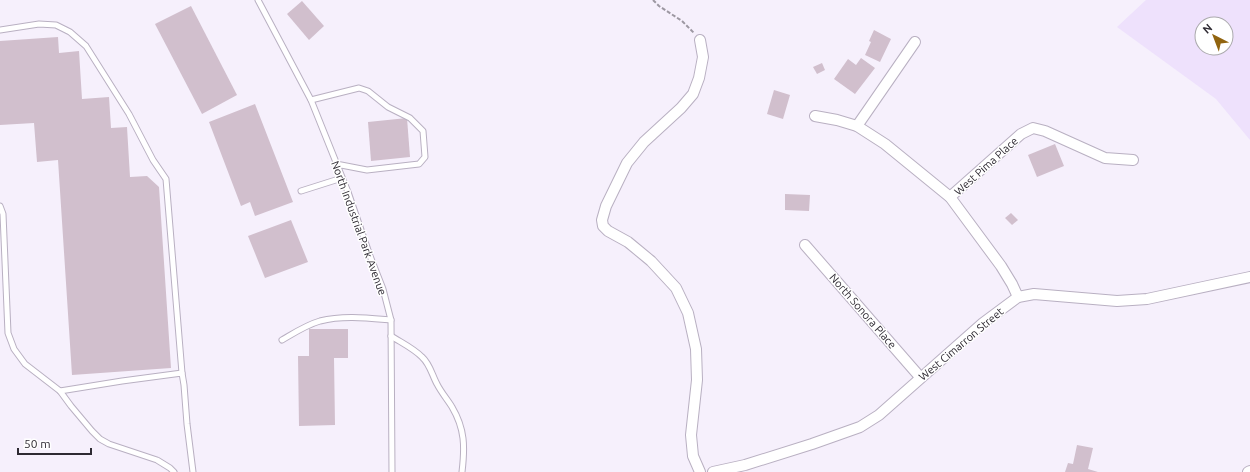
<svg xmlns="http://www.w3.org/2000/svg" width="1250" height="472" viewBox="0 0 1250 472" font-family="Ubuntu,sans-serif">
  <rect width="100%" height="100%" fill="#f6f0fc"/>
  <path fill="#eee1fc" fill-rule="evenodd" d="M1146 0H1250V140L1216 99 1117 27ZM1202 24H1226V48H1202Z"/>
  <g fill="#d1bfcd">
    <path d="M302 1 324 26 309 40 287 14Z"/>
    <path d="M191 6 237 95 202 114 155 24Z"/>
    <path d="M874 30 891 39 880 62 865 55 871 42 869 41Z"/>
    <path d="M58 37 59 53 79 51 82 99 109 97 111 128 127 127 130 177 147 176 159 187 171 368 72 375 58 160 37 162 34 123 0 125V41Z"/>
    <path d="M861 58 875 68 855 94 834 79 848 59 856 65Z"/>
    <path d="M822 63 825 70 817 74 813 67Z"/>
    <path d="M774 90 790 95 783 119 767 114Z"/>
    <path d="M255 104 293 202 255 216 250 202 241 206 209 122Z"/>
    <path d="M407 118 410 157 371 161 368 122Z"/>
    <path d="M1055 144 1064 166 1037 177 1028 155Z"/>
    <path d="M785 194 810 195 809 211 785 210Z"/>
    <path d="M1011 213 1018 220 1012 225 1005 218Z"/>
    <path d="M291 220 308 262 265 278 248 236Z"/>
    <path d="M309 329H348V358H334L335 425 299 426 298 356H309Z"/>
    <path d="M1077 445 1093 448 1088 469 1098 472H1065L1068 463 1073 464Z"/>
  </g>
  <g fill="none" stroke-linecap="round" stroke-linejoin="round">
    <defs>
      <g id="service">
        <path d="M258 0 311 100 348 192 370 256 383 289 391 320 392 472"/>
        <path d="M0 30 39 24 56 25 70 32 86 46 129 114 153 160 166 179 182 373"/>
        <path d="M311 100 359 88 368 91 388 107 410 118 423 131 425 157 419 164 367 170 336 164"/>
        <path d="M301 191 342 178"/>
        <path d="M0 206 3 214 8 333 14 349 25 364 60 391 71 406 92 431 100 439 109 444 157 460 170 468 174 472"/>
        <path d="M391 336C402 343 413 348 422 357 430 364 432 375 437 384 441 392 447 399 452 407 465 429 465 447 462 472"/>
        <path d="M282 340C294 333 306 325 320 321 343 315 368 318 391 320"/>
        <path d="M60 391 122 381 182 373 184 385 187 424 193 472"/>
      </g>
      <g id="minor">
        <path d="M815 116 837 120 857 126 885 144 950 197 1001 266 1012 284 1018 297"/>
        <path d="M857 126 915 42"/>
        <path d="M950 197 1021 134 1033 128 1045 131 1105 158 1133 160"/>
        <path d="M805 245 920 377"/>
        <path d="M700 472 693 456 691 435 697 380 696 349 688 313 676 288 651 261 628 242 608 231 603 226 602 220 606 206 627 163 644 142 681 108 693 94 699 78 703 57 700 40"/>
        <path d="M713 472 745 465 812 444 860 427 879 415 983 323 1018 297 1034 294 1117 301 1147 299 1250 277"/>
        <path d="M1248 472 1250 471"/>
      </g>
    </defs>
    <use href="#service" stroke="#b9b0c2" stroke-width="7"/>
    <use href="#minor" stroke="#b9b0c2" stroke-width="12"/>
    <path stroke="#9d98a2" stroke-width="2" stroke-dasharray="4 2" stroke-linecap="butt" d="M653 0 659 6 682 21 694 33"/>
    <use href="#service" stroke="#fff" stroke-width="5"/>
    <use href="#minor" stroke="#fff" stroke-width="10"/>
  </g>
  <g text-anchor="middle" stroke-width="3" stroke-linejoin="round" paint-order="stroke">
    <g font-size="11" fill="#2e2a32" stroke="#fff">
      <text transform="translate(986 166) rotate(-42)" y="4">West Pima Place</text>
      <text transform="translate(359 228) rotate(70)" y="4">North Industrial Park Avenue</text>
      <text transform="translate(863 311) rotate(49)" y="4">North Sonora Place</text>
      <text transform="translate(961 344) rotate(-40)" y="4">West Cimarron Street</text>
    </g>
  </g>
  <g transform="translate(1214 36) rotate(318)"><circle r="19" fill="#ffffff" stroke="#abaaad"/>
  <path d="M0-3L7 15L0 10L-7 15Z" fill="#91640f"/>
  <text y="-6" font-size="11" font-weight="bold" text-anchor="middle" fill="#2e2a32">N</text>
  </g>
  <path d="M18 448v6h73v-6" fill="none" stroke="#2e2a32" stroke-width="2"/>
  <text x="24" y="448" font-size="12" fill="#2e2a32" stroke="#ffffff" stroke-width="3" paint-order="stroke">50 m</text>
</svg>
